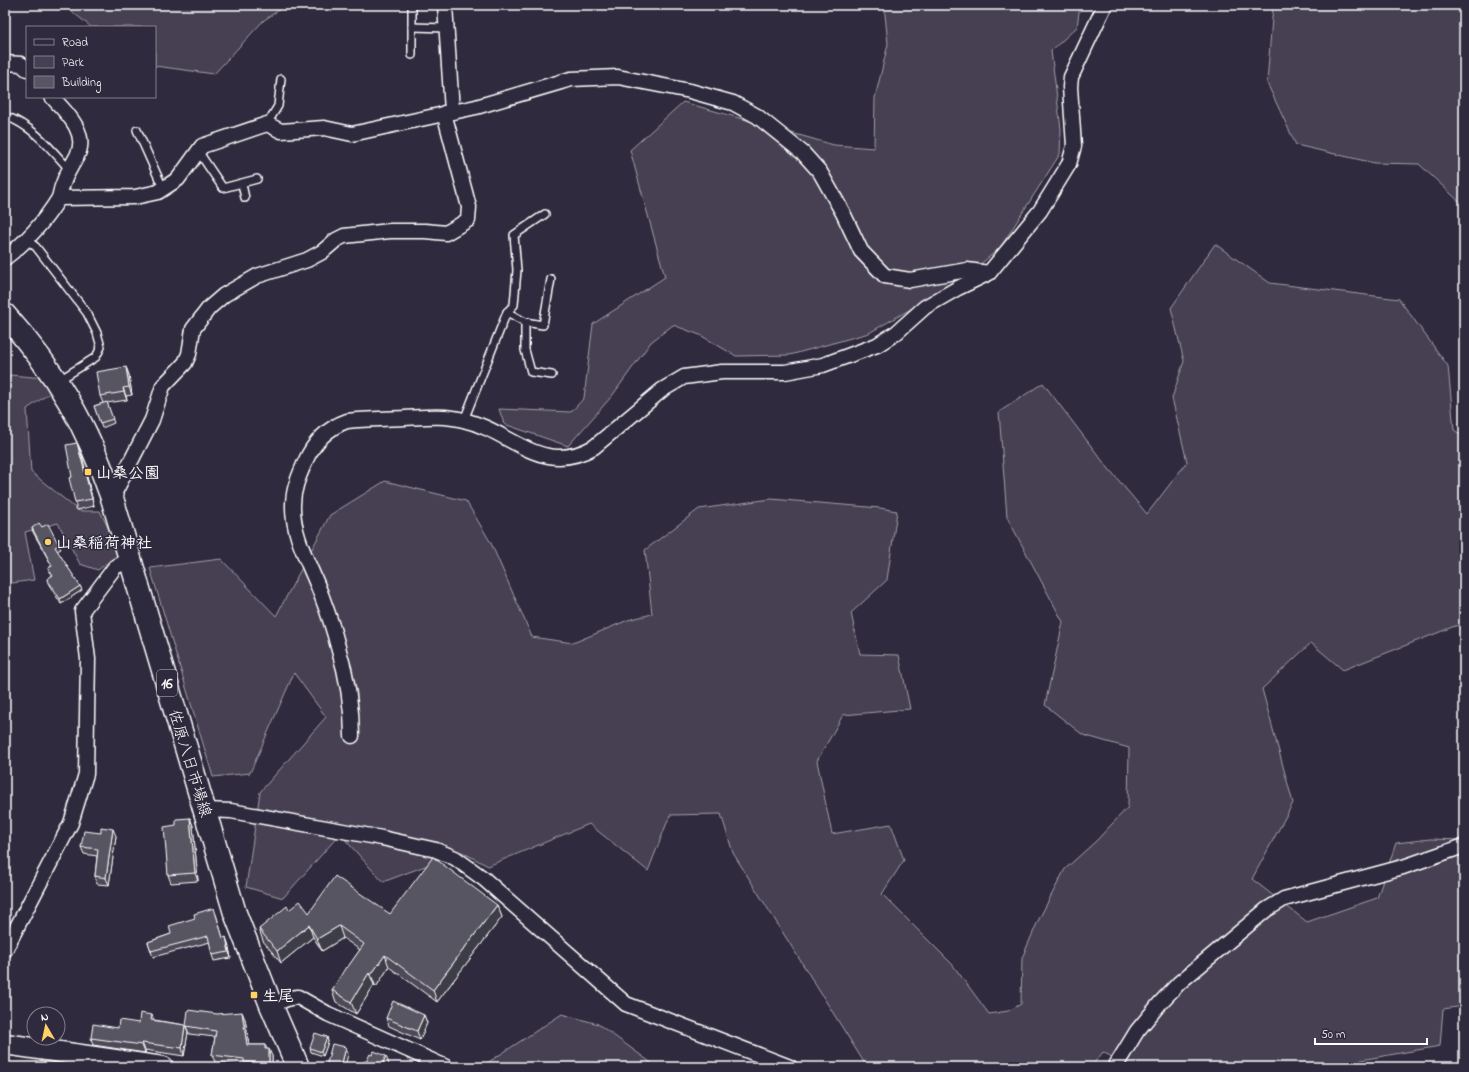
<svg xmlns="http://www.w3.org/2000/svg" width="1469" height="1072" viewBox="0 0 1469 1072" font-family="'Indie Flower','Klee One',sans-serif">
  <rect width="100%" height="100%" fill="#2f2a3d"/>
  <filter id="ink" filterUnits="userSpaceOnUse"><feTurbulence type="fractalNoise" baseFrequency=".025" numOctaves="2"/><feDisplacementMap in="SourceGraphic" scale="8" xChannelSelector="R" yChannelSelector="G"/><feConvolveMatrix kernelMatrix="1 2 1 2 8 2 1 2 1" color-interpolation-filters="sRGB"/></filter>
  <g filter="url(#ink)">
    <g fill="#464152" stroke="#a2a0a8">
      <path d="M64 5H286L263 21 214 74 155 66V27H91Z"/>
      <path d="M884 5H1080L1077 27 1051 51 1061 129 1060 154 1000 248 961 280 869 333 790 355 736 356 700 335 673 325 651 342 612 396 568 446 504 424 499 409 571 412 584 398 593 324 665 277 630 150 683 102 834 145 874 148 875 98 888 44Z"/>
      <path d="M1273 5H1464V206L1419 164 1374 163 1296 145 1267 83Z"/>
      <path d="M1215 244 1270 283 1399 299 1448 366 1454 430 1464 437V625L1455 626 1343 670 1311 643 1262 689 1293 803 1252 879 1307 922 1377 898 1396 843 1430 839 1464 840V1006L1443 1009 1440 1046 1361 1060 1355 1067H1130L1103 1052 1091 1067H867L733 853 721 814 670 815 648 871 589 824 488 866 462 852 383 882 340 834 283 898 246 887 260 792 326 717 294 673 250 773 213 777 150 568 221 559 276 616 330 515 385 481 466 501 491 543 532 637 573 643 628 620 652 614 645 550 699 509 771 499 880 508 897 511 887 580 851 613 860 654 899 655 910 709 843 715 817 761 832 834 891 824 904 860 882 894 952 964 989 1014 1008 1011 1021 1004 1022 958 1038 921 1065 869 1096 841 1128 807 1129 748 1083 735 1045 705 1063 622 1007 517 999 412 1043 383 1104 463 1147 514 1187 462 1172 398 1184 361 1171 308Z"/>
      <path d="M10 375 44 378 50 393 27 409 31 472 79 511H100L120 553 98 570 80 564 58 523 25 532 34 580 5 584V386Z"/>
      <path d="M562 1014 598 1024 657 1067H481Z"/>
    </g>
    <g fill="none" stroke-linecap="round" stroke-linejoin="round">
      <defs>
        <g id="lane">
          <path d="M412 27 446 28"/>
          <path d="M412 55V5"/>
          <path d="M5 116C32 125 51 149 69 169"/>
          <path d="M267 124 278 106 281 79"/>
          <path d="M137 130 163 188"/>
          <path d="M198 151 223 188 257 179"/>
          <path d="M242 184 245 198"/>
          <path d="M27 240 36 247 87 313 97 333 101 347 96 357 58 381"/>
          <path d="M507 312 525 322 543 325 551 279"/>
          <path d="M525 322V350L531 372 552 375"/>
          <path d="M464 420 507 312 514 305 517 270 514 235 545 214"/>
        </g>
        <g id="street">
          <path d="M445 5 452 111"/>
          <path d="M5 63 21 64 27 69"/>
          <path d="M52 97C66 112 89 133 77 156 69 170 62 181 59 198"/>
          <path d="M5 258C28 241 44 222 59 198L135 197 158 192 178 179 202 146 267 124 281 131 324 128 352 134 476 107 571 79 618 77 690 91 733 103 757 116 803 153 820 172 843 213 861 251 885 276 910 280 967 270 989 273"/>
          <path d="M112 498 152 420 163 386 185 363 189 354 193 329 209 308 224 295 257 276 307 260 322 252 336 240 344 236 390 231H425L446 233 468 220 469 207 444 113"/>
          <path d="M352 736C352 706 347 676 338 647 334 630 328 613 322 597 312 568 292 537 293 505 293 489 299 476 305 462 314 442 327 428 347 421 366 419 386 419 405 418 425 417 444 415 463 420 512 431 541 477 594 447L662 390 684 377 722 372H785L823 365 877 345 896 333 925 307 958 288 989 273 1040 211 1069 164 1074 146 1070 87 1071 77 1105 5"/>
          <path d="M206 810 231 811 382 838 436 850 455 858 484 879 626 1004 790 1067"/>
          <path d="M5 950 71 823 86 774 88 659 82 611 115 567 130 560"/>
          <path d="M271 1005 290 998 298 997 328 1014 446 1067"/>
          <path d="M1115 1067 1137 1031 1161 1002 1179 983 1266 910 1284 899 1403 867 1464 846"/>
        </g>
        <path id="secondary" d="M5 1044 163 1067"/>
        <path id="primary" d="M5 315C57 373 87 425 112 498L235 913 271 1005 298 1067"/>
      </defs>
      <use href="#lane" stroke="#fff" stroke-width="10"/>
      <use href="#street" stroke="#fff" stroke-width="17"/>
      <use href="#secondary" stroke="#fff" stroke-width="23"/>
      <use href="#primary" stroke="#fff" stroke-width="25"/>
      <use href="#lane" stroke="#2f2a3d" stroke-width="7"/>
      <use href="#street" stroke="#2f2a3d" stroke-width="14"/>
      <use href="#secondary" stroke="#2f2a3d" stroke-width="20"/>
      <use href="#primary" stroke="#2f2a3d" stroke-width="22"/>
    </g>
    <g fill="#4d4956" stroke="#fff">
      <path d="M126 367 129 375 132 395 126 396 127 400 107 403 114 423 102 428 94 406 103 403 100 396Z"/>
      <path d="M78 445 81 452 94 506 77 510 75 502 72 477Z"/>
      <path d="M42 527 59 545 61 549 57 551 80 586 82 590 61 604 48 583 47 579 52 576 48 568 52 566 33 532 32 528Z"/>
      <path d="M190 818 193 826 198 881 171 883 168 875 176 825Z"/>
      <path d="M116 836 109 885 97 884 95 876 97 856 84 854 81 847Z"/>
      <path d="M497 905 502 917 437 1002 389 967 376 987 374 985 356 1014 336 1002 332 990 360 950 343 938 322 951 313 937 281 963 263 941 259 929 289 910 309 913 390 914Z"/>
      <path d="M216 914 223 938 228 943 231 958 214 961 212 955 210 942 153 957 148 942 171 934Z"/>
      <path d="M152 1015 154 1020 185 1025 188 1032 184 1056 145 1050V1053L93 1045 91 1038 118 1028 139 1023Z"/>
      <path d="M424 1015 427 1023 420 1040 389 1026 386 1018Z"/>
      <path d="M245 1019 249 1045H265L267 1049 272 1056V1067H245V1066L215 1062 212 1055 215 1037 189 1034 186 1026Z"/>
      <path d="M327 1037 328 1042 323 1056 311 1052 310 1048Z"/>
    </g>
    <g fill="#3e3c46" stroke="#fff">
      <path d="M6 159 7 163 5 165V160Z"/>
      <path d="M126 367 129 375 132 395 129 387Z"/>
      <path d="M123 388 126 396 127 400 124 392Z"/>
      <path d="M78 445 81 452 94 506 92 499Z"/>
      <path d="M80 586 82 590 61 604 60 599Z"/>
      <path d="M190 818 193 826 198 881 195 873Z"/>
      <path d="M113 829 116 836 109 885 106 878Z"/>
      <path d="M497 905 502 917 437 1002 433 990Z"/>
      <path d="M309 925 313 937 281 963 277 951Z"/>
      <path d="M339 926 343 938 322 951 317 939Z"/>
      <path d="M226 937 228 943 231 958 229 952Z"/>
      <path d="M385 955 389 967 376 987 371 975Z"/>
      <path d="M369 973 374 985 356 1014 351 1002Z"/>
      <path d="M242 1012 245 1019 250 1052 247 1045Z"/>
      <path d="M424 1015 427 1023 420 1040 417 1031Z"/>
      <path d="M185 1025 188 1032 184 1056 182 1048Z"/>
      <path d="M327 1037 328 1042 323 1056 321 1052Z"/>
      <path d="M142 1043 145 1050V1053L142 1045Z"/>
      <path d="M346 1047 348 1054 345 1067H341Z"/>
      <path d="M269 1049 272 1056V1067H270L269 1063Z"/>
      <path d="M386 1056 389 1064 388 1067H381Z"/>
    </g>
    <g fill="#595564" stroke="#fff">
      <path d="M126 367 129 387 123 388 124 392 100 396 96 372Z"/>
      <path d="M107 402 113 419 100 423 94 406Z"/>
      <path d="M77 443 92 499 75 502 69 478 72 477 66 445Z"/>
      <path d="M39 523 42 527 48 524 59 545 55 547 80 586 60 599 47 579 53 575 48 568 52 566 32 528Z"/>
      <path d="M190 818 195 873 168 875 164 827 176 825V819Z"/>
      <path d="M101 827 113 829 106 878 95 876 98 849 81 847 84 831 101 833Z"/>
      <path d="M433 857 497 905 433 990 385 955 371 975 369 973 351 1002 332 990 346 967 347 968 364 944 339 926 317 939 309 925 277 951 259 929 287 906 289 910 300 901 309 913 335 876 390 914Z"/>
      <path d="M214 908 223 938 226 937 229 952 212 955 208 936 151 951 148 942 171 934 169 926 195 918 194 914Z"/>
      <path d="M393 1001 424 1015 417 1031 386 1018Z"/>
      <path d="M188 1010 217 1014 242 1012 247 1045H265V1049H269V1063L244 1062V1059L212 1055 216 1031 186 1026Z"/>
      <path d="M140 1013 152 1015 151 1020 185 1025 182 1048 142 1043V1045L91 1038 93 1024 118 1028 119 1020 139 1023Z"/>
      <path d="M315 1033 327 1037 321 1052 310 1048Z"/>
      <path d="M332 1044 346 1047 341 1067H326Z"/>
      <path d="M374 1051 386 1056 381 1067H362L364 1061 366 1062 370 1054 372 1055Z"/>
    </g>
  </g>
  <g fill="#ffd166" stroke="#2f2a3d" stroke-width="1.5">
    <rect x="84" y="468" width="8" height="8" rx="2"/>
    <circle cx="48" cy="542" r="4"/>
    <rect x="250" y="991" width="8" height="8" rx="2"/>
  </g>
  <g text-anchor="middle" stroke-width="3" stroke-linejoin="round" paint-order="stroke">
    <rect fill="#2f2a3d" stroke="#c1bfc5" stroke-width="1" x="157" y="670" width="20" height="26" rx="3"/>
    <g font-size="15" font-weight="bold" fill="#fff">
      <text x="167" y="688">16</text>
    </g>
    <g font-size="16" font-weight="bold" fill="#fff" stroke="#2f2a3d" text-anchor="start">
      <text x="96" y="478">山桑公園</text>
      <text x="56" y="548">山桑稲荷神社</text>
      <text x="262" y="1001">生尾</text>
    </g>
    <g font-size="16" fill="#fff" stroke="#2f2a3d">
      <text transform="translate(191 763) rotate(73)" y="6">佐原八日市場線</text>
    </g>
  </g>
  <rect width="1469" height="1072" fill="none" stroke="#2f2a3d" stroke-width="20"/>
  <rect x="10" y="10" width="1449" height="1052" fill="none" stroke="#fff" stroke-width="1.5" filter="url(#ink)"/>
  <rect x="26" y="26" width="130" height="72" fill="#2f2a3d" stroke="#827f8b"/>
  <rect x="34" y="39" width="20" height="6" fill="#2f2a3d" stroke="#827f8b"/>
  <text x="62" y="46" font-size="12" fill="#ffffff">Road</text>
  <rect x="34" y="56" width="20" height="12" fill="#464152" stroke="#827f8b"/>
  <text x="62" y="66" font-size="12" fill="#ffffff">Park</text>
  <rect x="34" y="76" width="20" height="12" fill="#595564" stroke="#827f8b"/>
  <text x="62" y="86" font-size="12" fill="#ffffff">Building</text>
  <g transform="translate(46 1026) rotate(351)"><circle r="19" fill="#2f2a3d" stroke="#827f8b"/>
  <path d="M0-3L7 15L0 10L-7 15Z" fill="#ffd166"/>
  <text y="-6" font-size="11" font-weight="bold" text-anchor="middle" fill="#ffffff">N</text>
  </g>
  <path d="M1315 1038v6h112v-6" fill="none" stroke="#ffffff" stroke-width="2"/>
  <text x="1321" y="1038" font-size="12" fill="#ffffff" stroke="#2f2a3d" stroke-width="3" paint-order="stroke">50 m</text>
</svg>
